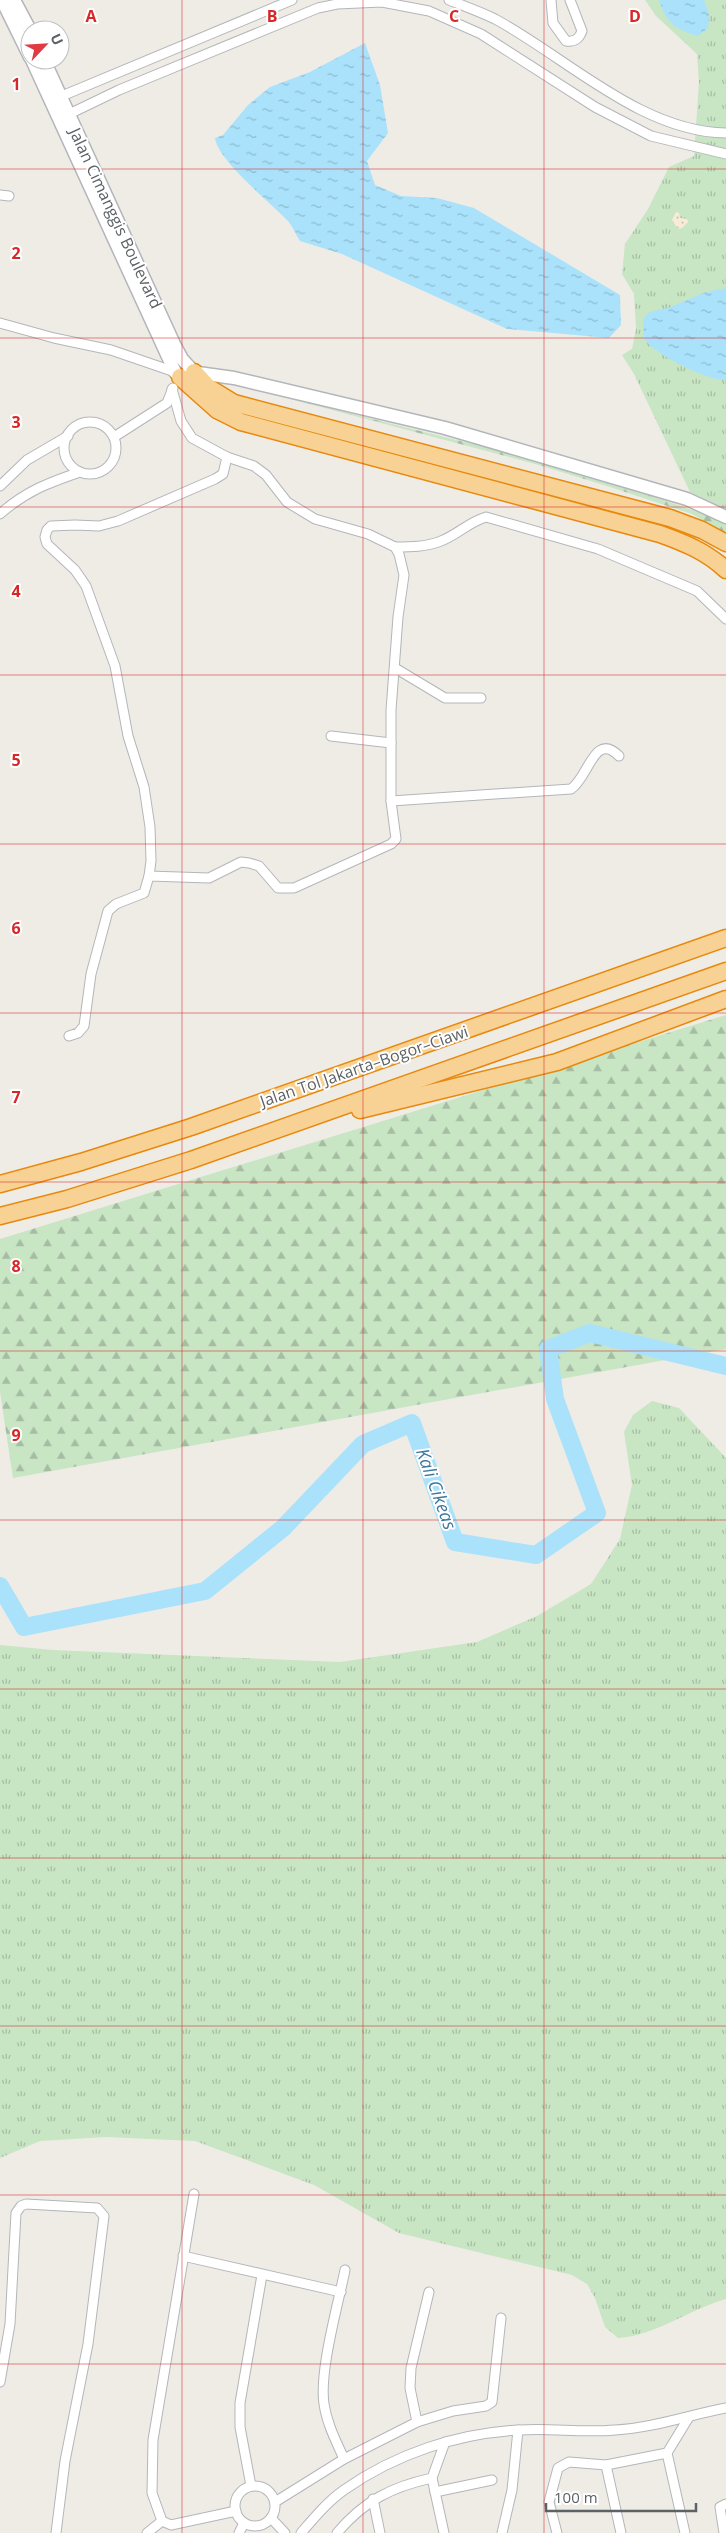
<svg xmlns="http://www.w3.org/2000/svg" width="726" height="2533" viewBox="0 0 726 2533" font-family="'Open Sans',sans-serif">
  <defs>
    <pattern id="grass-tufts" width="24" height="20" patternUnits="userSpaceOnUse" patternTransform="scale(1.25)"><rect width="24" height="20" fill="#c8e5c4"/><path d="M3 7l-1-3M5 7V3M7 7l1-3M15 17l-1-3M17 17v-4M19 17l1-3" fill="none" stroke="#a6bda3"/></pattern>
    <pattern id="forest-firs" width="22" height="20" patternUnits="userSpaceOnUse" patternTransform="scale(1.25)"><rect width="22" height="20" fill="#c8e5c4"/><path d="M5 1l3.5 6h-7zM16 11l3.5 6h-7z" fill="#a6bda3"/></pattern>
    <pattern id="sand-dots" width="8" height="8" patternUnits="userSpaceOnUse" patternTransform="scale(1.25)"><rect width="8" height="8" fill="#f9ecd7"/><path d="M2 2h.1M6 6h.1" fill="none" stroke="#cdc3b2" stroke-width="1.8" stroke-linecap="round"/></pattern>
    <pattern id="water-ripples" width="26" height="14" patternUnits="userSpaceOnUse" patternTransform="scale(1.25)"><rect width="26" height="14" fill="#aae2fb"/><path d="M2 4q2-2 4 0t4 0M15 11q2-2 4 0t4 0" fill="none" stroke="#8ebbcf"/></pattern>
  </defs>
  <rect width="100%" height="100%" fill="#efece6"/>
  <g fill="url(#grass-tufts)">
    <path d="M645 0H726V509L690 492 634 374 622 355 632 349 636 329 634 294 622 274 625 244 648 209 669 167 694 156 699 82 697 54 656 16Z"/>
    <path d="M652 1401 679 1408 726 1458V2299C690 2309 655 2336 618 2338L605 2327 595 2298 587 2284 572 2275 399 2233 314 2185 195 2141 106 2137 40 2141 0 2158V1645L53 1650 340 1662 477 1642 537 1616 591 1584 620 1539 632 1485 624 1432 633 1415Z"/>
  </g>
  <g fill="url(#forest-firs)">
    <path d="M247 384 352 414 541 461 612 482 726 522V533L692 514 610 487 539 465 246 387Z"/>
    <path d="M726 1015V1349L13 1478 0 1392V1239Z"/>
  </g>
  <path fill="url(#sand-dots)" d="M676 212 679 213 680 218 687 219 688 222 682 228 678 229 672 220Z"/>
  <g fill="url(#water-ripples)">
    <path d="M659 0H704L709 14 708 28 698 36C675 29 667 24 659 0Z"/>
    <path d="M365 43 380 85 388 133 367 161 375 185 401 196 437 198 474 208 620 295 621 325 609 338 507 329 342 254 300 241C296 235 293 227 288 221 271 203 218 161 215 138L223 135 248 105 270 87 310 72Z"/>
    <path d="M726 288V380C708 381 654 354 644 339L643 320 649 312 668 308 706 292Z"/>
  </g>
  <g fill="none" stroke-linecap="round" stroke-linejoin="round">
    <path stroke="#aae2fb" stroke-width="18" d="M0 1586 24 1627 205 1591 283 1528 363 1444 412 1423 455 1542 536 1555 597 1513 555 1399 548 1349 590 1333 726 1366"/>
    <defs>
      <g id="minor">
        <path d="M449 0C464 6 481 12 495 19 566 57 641 132 726 133"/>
        <path d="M551 0 553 23 566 41C575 42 579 39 582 31L570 0"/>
        <path d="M57 98 292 0"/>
        <path d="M65 116 119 90 318 8 337 4 382 2 429 11 481 34 595 107 651 136 726 154"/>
        <path d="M0 195 9 196"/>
        <path d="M0 323 54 338 111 350 175 372"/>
        <circle cx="90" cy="448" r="26"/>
        <path d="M114 437 167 403 173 388"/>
        <path d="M0 486 27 460 68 436"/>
        <path d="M0 514C26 491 48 483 80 472"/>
        <path d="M395 547C410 547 426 547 441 541 457 535 469 522 486 517L598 549 697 591 726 619"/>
        <path d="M395 668 445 698H481"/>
        <path d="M331 736 391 743"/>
        <path d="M391 801 571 789C589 777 594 731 619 756"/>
        <path d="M149 876 151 861 150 827 144 787 128 736 115 666 86 586 75 570 47 544 45 537 47 530 51 526 75 525 99 526 118 521 215 479 223 474 227 457"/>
        <path d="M69 1036 78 1033 84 1026 91 974 108 911 116 904 144 893 149 876 209 878 241 862 249 863 259 866 278 888H294L391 844 396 839 391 801V710L398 617 404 575 399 554 395 547 368 534 315 519 287 502 266 475 254 466 227 457 192 438 181 421 172 389"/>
        <path d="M194 2194 153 2440 152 2493 162 2521 171 2525 236 2511"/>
        <path d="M183 2256 341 2292"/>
        <path d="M0 2382 10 2324 16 2213 21 2206 26 2204 97 2208 104 2216 88 2344 65 2461 56 2533"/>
        <path d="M417 2422 410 2388 411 2368 429 2292"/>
        <path d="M667 2453 685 2533"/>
        <path d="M344 2459C336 2441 327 2424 324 2404 319 2371 338 2305 345 2270"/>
        <path d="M606 2465 621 2533"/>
        <path d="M432 2478 444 2533"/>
        <path d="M251 2486 240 2427V2403L262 2275"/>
        <circle cx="255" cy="2506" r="20"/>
        <path d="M435 2492 492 2480"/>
        <path d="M373 2499 380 2533"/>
        <path d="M275 2502 344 2459 417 2422 453 2411 486 2406 492 2402 501 2318"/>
        <path d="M271 2518 285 2533"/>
        <path d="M147 2533 162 2521"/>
        <path d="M239 2533 244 2523"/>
        <path d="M301 2533C314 2518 327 2502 344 2490 395 2454 458 2433 520 2430 552 2428 583 2433 615 2430 653 2428 689 2415 726 2408"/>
        <path d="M337 2533C364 2501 391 2487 432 2478L445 2442"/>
        <path d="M502 2533 512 2490 518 2430"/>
        <path d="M557 2533 549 2502 558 2468 569 2462 606 2465 667 2453 689 2417"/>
        <path d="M724 2533 720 2507 726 2504"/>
      </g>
      <g id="secondary">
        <path d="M2 0 30 57"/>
        <path d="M14 0 30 30"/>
        <path d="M32 60 175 372 180 377 189 374"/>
        <path d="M44 60 174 344 182 359 194 372"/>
        <path d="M191 372 234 378 445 428 687 499 726 517"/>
      </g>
      <g id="motorway">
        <path d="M194 372 208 387 234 403 670 518 702 530 726 543"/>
        <path d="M180 377 217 410 241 422 660 534C685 543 707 552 726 570"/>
        <path d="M360 1110 557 1062 726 999"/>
        <path d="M0 1184 81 1162 191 1127 726 938"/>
        <path d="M0 1216 67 1199 191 1160 726 971"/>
      </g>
    </defs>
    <use href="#minor" stroke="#b3b6ba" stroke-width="11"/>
    <use href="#secondary" stroke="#b2b6ba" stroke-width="15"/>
    <use href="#motorway" stroke="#e8880c" stroke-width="19"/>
    <use href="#minor" stroke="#fff" stroke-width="9"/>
    <use href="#secondary" stroke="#fff" stroke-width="12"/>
    <use href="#motorway" stroke="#f7d294" stroke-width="16"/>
  </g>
  <path fill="none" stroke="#d62828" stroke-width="1" stroke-opacity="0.55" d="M182 0V2533M363 0V2533M544 0V2533M0 169H726M0 338H726M0 507H726M0 675H726M0 844H726M0 1013H726M0 1182H726M0 1351H726M0 1520H726M0 1689H726M0 1858H726M0 2026H726M0 2195H726M0 2364H726"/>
  <g text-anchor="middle" stroke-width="4" stroke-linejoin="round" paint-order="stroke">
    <g font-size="16" fill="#5d6265" stroke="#fff">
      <text transform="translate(116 218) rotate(65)" y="6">Jalan Cimanggis Boulevard</text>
      <text transform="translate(364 1066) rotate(-19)" y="6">Jalan Tol Jakarta–Bogor–Ciawi</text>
    </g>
    <g font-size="18" font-style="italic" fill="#41789b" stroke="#fff">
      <text transform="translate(436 1489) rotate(70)" y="6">Kali Cikeas</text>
    </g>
  </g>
  <g font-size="16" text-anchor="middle" font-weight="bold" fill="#d62828" stroke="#fff" stroke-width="4" stroke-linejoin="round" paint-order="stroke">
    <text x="91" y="22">A</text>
    <text x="272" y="22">B</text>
    <text x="454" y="22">C</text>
    <text x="635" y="22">D</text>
    <text x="16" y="90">1</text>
    <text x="16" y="259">2</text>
    <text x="16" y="428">3</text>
    <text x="16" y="597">4</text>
    <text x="16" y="766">5</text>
    <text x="16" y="934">6</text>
    <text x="16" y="1103">7</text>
    <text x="16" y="1272">8</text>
    <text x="16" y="1441">9</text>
  </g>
  <g transform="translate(45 45) rotate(65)"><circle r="24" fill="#ffffff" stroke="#bec0c1"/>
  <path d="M0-4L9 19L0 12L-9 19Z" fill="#e03a42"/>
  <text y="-8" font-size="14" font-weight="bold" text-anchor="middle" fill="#5d6265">U</text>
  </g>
  <path d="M546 2503v8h150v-8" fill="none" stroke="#5d6265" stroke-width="2.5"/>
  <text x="554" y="2503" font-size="15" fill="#5d6265" stroke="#ffffff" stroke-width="4" paint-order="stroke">100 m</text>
</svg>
